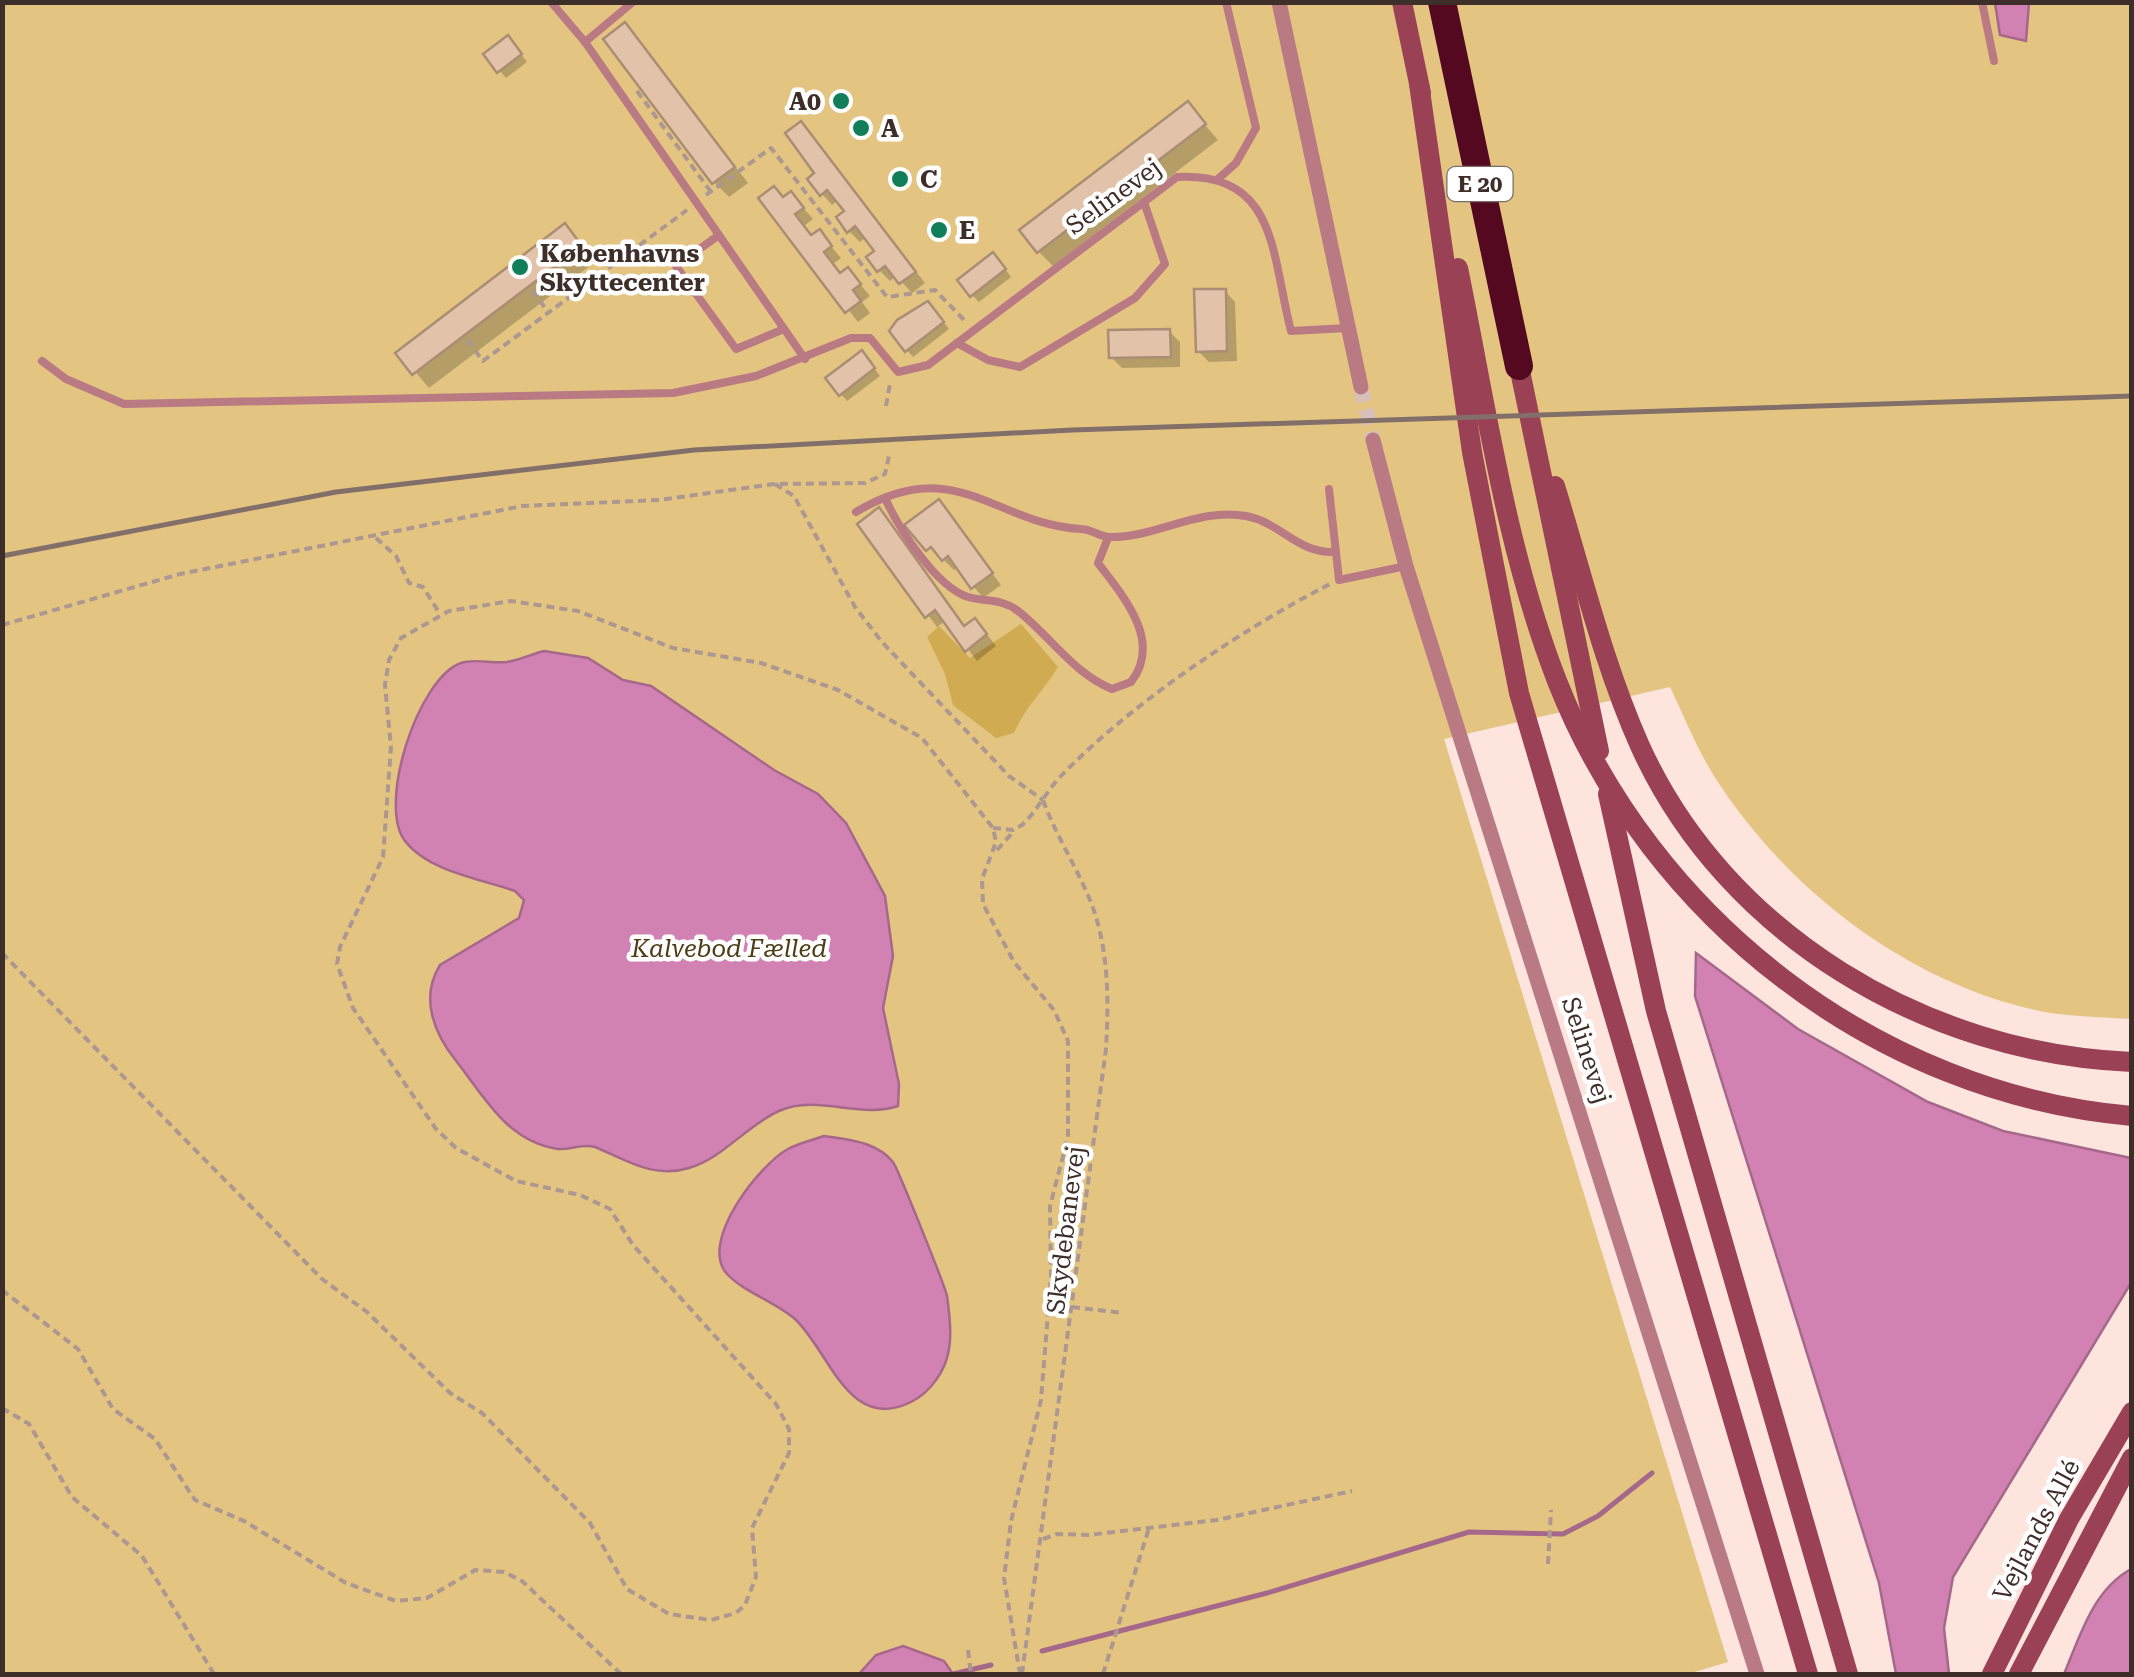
<svg xmlns="http://www.w3.org/2000/svg" width="2134" height="1677" viewBox="0 0 2134 1677" font-family="'Roboto Serif',serif">
  <rect width="100%" height="100%" fill="#fde4dd"/>
  <path fill="#e3c581" d="M3 3H2131V1019C2102 1017 2070 1017 2040 1011 1907 983 1786 889 1714 776 1697 749 1684 716 1670 687L1444 739 1728 1662 1688 1674H3Z"/>
  <path fill="#d1ab51" d="M1021 624 1058 667C1043 692 1025 707 1014 733L996 738 953 705 945 674 927 637 939 626 970 658Z"/>
  <g fill="#d281b3" stroke="#a6688a" stroke-width="2.5">
    <path d="M1995 3H2029L2026 41 2000 35Z"/>
    <path d="M544 651 588 658 623 680 651 686 774 770 818 794 846 823 885 896 893 956 883 1008 899 1084 898 1106C860 1119 818 1094 779 1111 747 1125 722 1159 689 1168 653 1179 627 1160 595 1147 583 1143 570 1150 558 1149 508 1142 485 1098 457 1062 435 1035 419 999 440 965L519 918 524 900 515 891C480 879 428 871 405 841 377 805 418 678 461 663 474 658 493 664 507 662 519 660 532 654 544 651Z"/>
    <path d="M1696 953 1798 1029 1928 1102 2003 1131 2131 1158V1283L1953 1577 1944 1628 1949 1674H1896L1879 1583 1695 996Z"/>
    <path d="M824 1136C848 1140 876 1141 893 1162 898 1169 945 1286 947 1296 949 1310 952 1334 949 1349 946 1370 931 1392 911 1402 849 1433 830 1353 796 1320 776 1302 745 1293 727 1274 698 1242 760 1164 788 1149 799 1143 813 1140 824 1136Z"/>
    <path d="M2131 1569V1674H2064C2080 1636 2093 1590 2131 1569Z"/>
    <path d="M903 1646 944 1661 953 1674H859L876 1655Z"/>
  </g>
  <g fill="#0003">
    <path d="M625 26 748 183 729 197 714 182Z"/>
    <path d="M514 45 527 62 506 78 486 55Z"/>
    <path d="M1188 105 1218 140 1053 266 1038 251Z"/>
    <path d="M801 124 925 283 912 293 896 276 890 281 879 270 877 251 866 237 860 242 849 231 847 212 838 200 832 205 822 194Z"/>
    <path d="M791 194 813 219 804 226 813 237 819 232 841 258 833 264 842 275 848 270 870 296 862 302 870 313 858 322 762 199H784Z"/>
    <path d="M565 227 595 262 429 388 399 353Z"/>
    <path d="M1000 262 1011 277 979 302 972 295Z"/>
    <path d="M1225 291 1235 302 1237 361 1209 362 1198 351Z"/>
    <path d="M935 311 949 329 913 357 907 350Z"/>
    <path d="M1169 331 1180 342V367L1122 368 1111 357Z"/>
    <path d="M868 360 880 376 847 401 841 394Z"/>
    <path d="M939 503 1001 585 983 598 958 567 954 570 908 525Z"/>
    <path d="M860 524 966 628 985 632 996 646 977 661 946 620 937 627Z"/>
  </g>
  <g fill="none" stroke-linecap="round" stroke-linejoin="round">
    <g stroke="#a6688a" stroke-width="5">
      <path d="M1042 1651 1267 1593 1469 1532 1563 1534 1598 1516 1652 1473"/>
      <path d="M953 1674 991 1665"/>
    </g>
  </g>
  <g fill="#e2c2a9" stroke="#ab8d75" stroke-width="2.5">
    <path d="M625 22 735 167 712 184 603 39Z"/>
    <path d="M508 35 522 54 497 73 483 54Z"/>
    <path d="M1188 101 1206 124 1037 253 1019 230Z"/>
    <path d="M801 121 916 272 899 284 885 266 877 272 866 257 874 251 855 226 847 233 836 217 844 211 827 190 820 196 807 179 814 173 785 133Z"/>
    <path d="M774 186 783 197 791 191 804 208 795 214 811 235 820 229 832 246 824 252 840 273 848 267 861 284 853 290 861 301 845 313 758 198Z"/>
    <path d="M565 223 582 246 412 375 395 353Z"/>
    <path d="M993 252 1006 269 970 297 957 280Z"/>
    <path d="M1194 289H1226L1227 351 1196 352Z"/>
    <path d="M928 301 944 322 905 352 889 331 897 320Z"/>
    <path d="M1170 329 1171 357 1109 358 1108 330Z"/>
    <path d="M862 350 875 368 839 396 825 378Z"/>
    <path d="M939 499 993 573 971 589 948 556 942 561 931 547 926 551 904 525Z"/>
    <path d="M879 507 964 626 975 618 987 634 965 652 935 610 925 618 857 524Z"/>
  </g>
  <g fill="none" stroke-linecap="round" stroke-linejoin="round">
    <path stroke="#d7c0b9" stroke-width="15" stroke-dasharray="15 8" stroke-linecap="butt" d="M1361 387 1373 440"/>
    <g stroke="#ac9791" stroke-width="4" stroke-dasharray="8 5" stroke-linecap="butt">
      <path d="M637 91 711 192"/>
      <path d="M706 195 771 148 887 297 935 290 967 323"/>
      <path d="M532 290 548 312"/>
      <path d="M467 340 483 361 687 210"/>
      <path d="M886 406 890 384"/>
      <path d="M775 484 794 496 855 607 882 642 1009 776 1043 800"/>
      <path d="M376 538 396 556 409 583 423 587 440 614"/>
      <path d="M2 625 180 574 522 506 659 500 774 484 865 483 885 474 889 456"/>
      <path d="M993 828 1013 830 1022 825C1037 811 1046 792 1060 777 1129 705 1242 629 1330 584"/>
      <path d="M997 850 1014 831"/>
      <path d="M2 953 322 1279 367 1312 450 1393 482 1413 590 1523 627 1589 669 1614 711 1620 736 1613 745 1605 756 1577 752 1528 789 1453V1429L776 1404 633 1245 610 1209 580 1195 516 1181 456 1148 436 1129 353 1008 337 964 340 947 383 857 391 747 385 685 389 660 401 638 449 611 511 601 578 611 673 648 761 663 838 690 922 738 993 828 996 842 982 879 983 904 1014 962 1054 1010 1068 1041V1137L1050 1206 1051 1276 1041 1400 1011 1521 1004 1578 1020 1674"/>
      <path d="M2 1290 78 1349 113 1409 155 1439 195 1500 244 1521 346 1583 396 1601 427 1598 475 1570 504 1572 522 1581 621 1674"/>
      <path d="M1072 1307 1123 1313"/>
      <path d="M2 1408 29 1424 72 1497 142 1556 214 1674"/>
      <path d="M1043 1539 1057 1534 1088 1535 1217 1520 1352 1491"/>
      <path d="M1548 1564 1551 1510"/>
      <path d="M968 1650 971 1674"/>
      <path d="M1022 1674 1106 1049C1109 997 1109 942 1087 893 1073 861 1055 833 1043 800"/>
      <path d="M1103 1674 1149 1528"/>
    </g>
    <g stroke="#b97a84" stroke-width="8">
      <path d="M551 2 585 42 805 359"/>
      <path d="M1982 2 1994 61"/>
      <path d="M585 42 633 2"/>
      <path d="M1218 179 1236 163 1256 128 1226 2"/>
      <path d="M719 235 676 266 736 349 784 329"/>
      <path d="M957 343 988 360 1020 367 1135 298 1165 264 1144 202"/>
      <path d="M42 361 66 379 124 404 673 393 756 376 851 338H870L898 372 928 365 1177 177C1278 172 1271 254 1291 331L1347 328"/>
      <path d="M1329 489 1339 580 1406 566"/>
      <path d="M885 498C898 527 936 587 968 597 986 602 1001 598 1018 611 1050 636 1073 673 1112 689L1131 682C1163 641 1123 596 1098 563L1108 538"/>
      <path d="M856 512C956 452 994 524 1081 529 1091 529 1100 537 1110 537 1155 538 1199 507 1246 516 1280 522 1298 554 1335 552"/>
    </g>
    <g stroke="#b97a84" stroke-width="15">
      <path d="M1279 2 1361 387"/>
      <path d="M1373 440 1406 566 1757 1674"/>
    </g>
    <g stroke="#9b4155" stroke-width="20">
      <path d="M1402 2 1421 93"/>
      <path d="M1419 84 1472 452 1519 693 1808 1674"/>
      <path d="M1458 268C1486 405 1506 550 1557 681 1650 918 1877 1094 2132 1116"/>
      <path d="M1519 366 1599 751"/>
      <path d="M1555 486C1582 573 1603 663 1640 746 1726 936 1928 1054 2132 1062"/>
      <path d="M1608 794 1656 1011 1848 1674"/>
      <path d="M1992 1674 2069 1519 2132 1412"/>
      <path d="M2019 1674 2132 1458"/>
    </g>
    <path stroke="#540921" stroke-width="28" d="M1442 2 1519 366"/>
    <path stroke="#836f6a" stroke-width="5" d="M2 556 336 492 694 450 1072 430 2132 396"/>
  </g>
  <g fill="#117e5a" stroke="#fff" stroke-width="4">
    <circle cx="841" cy="101" r="10"/>
    <circle cx="861" cy="128" r="10"/>
    <circle cx="900" cy="179" r="10"/>
    <circle cx="939" cy="230" r="10"/>
    <circle cx="520" cy="267" r="10"/>
  </g>
  <g text-anchor="middle" stroke-width="9" stroke-linejoin="round" paint-order="stroke">
    <rect fill="#fff" stroke="#786d6a" stroke-width="2.5" x="1447.5" y="167" width="65" height="34" rx="8"/>
    <g font-size="22" font-weight="bold" fill="#3e2e2a">
      <text x="1480" y="192">E 20</text>
    </g>
    <g font-size="25" font-weight="bold" fill="#3e2e2a" stroke="#fff" text-anchor="start">
      <text x="821" y="110" text-anchor="end">A0</text>
      <text x="881" y="137">A</text>
      <text x="920" y="188">C</text>
      <text x="959" y="239">E</text>
      <text x="540" y="262">Københavns<tspan x="540" dy="29">Skyttecenter</tspan></text>
    </g>
    <g font-size="25" fill="#3e2e2a" stroke="#fff">
      <text transform="translate(1113 196) rotate(-36)" y="9">Selinevej</text>
      <text transform="translate(1587 1050) rotate(72)" y="9">Selinevej</text>
      <text transform="translate(1065 1230) rotate(-83)" y="9">Skydebanevej</text>
      <text transform="translate(2036 1530) rotate(-62)" y="9">Vejlands Allé</text>
    </g>
    <g font-size="25" font-style="italic" fill="#4d3d17" stroke="#fff">
      <text x="729" y="957">Kalvebod Fælled</text>
    </g>
  </g>
  <rect width="2134" height="1677" fill="none" stroke="#3e2e2a" stroke-width="10"/>
</svg>
